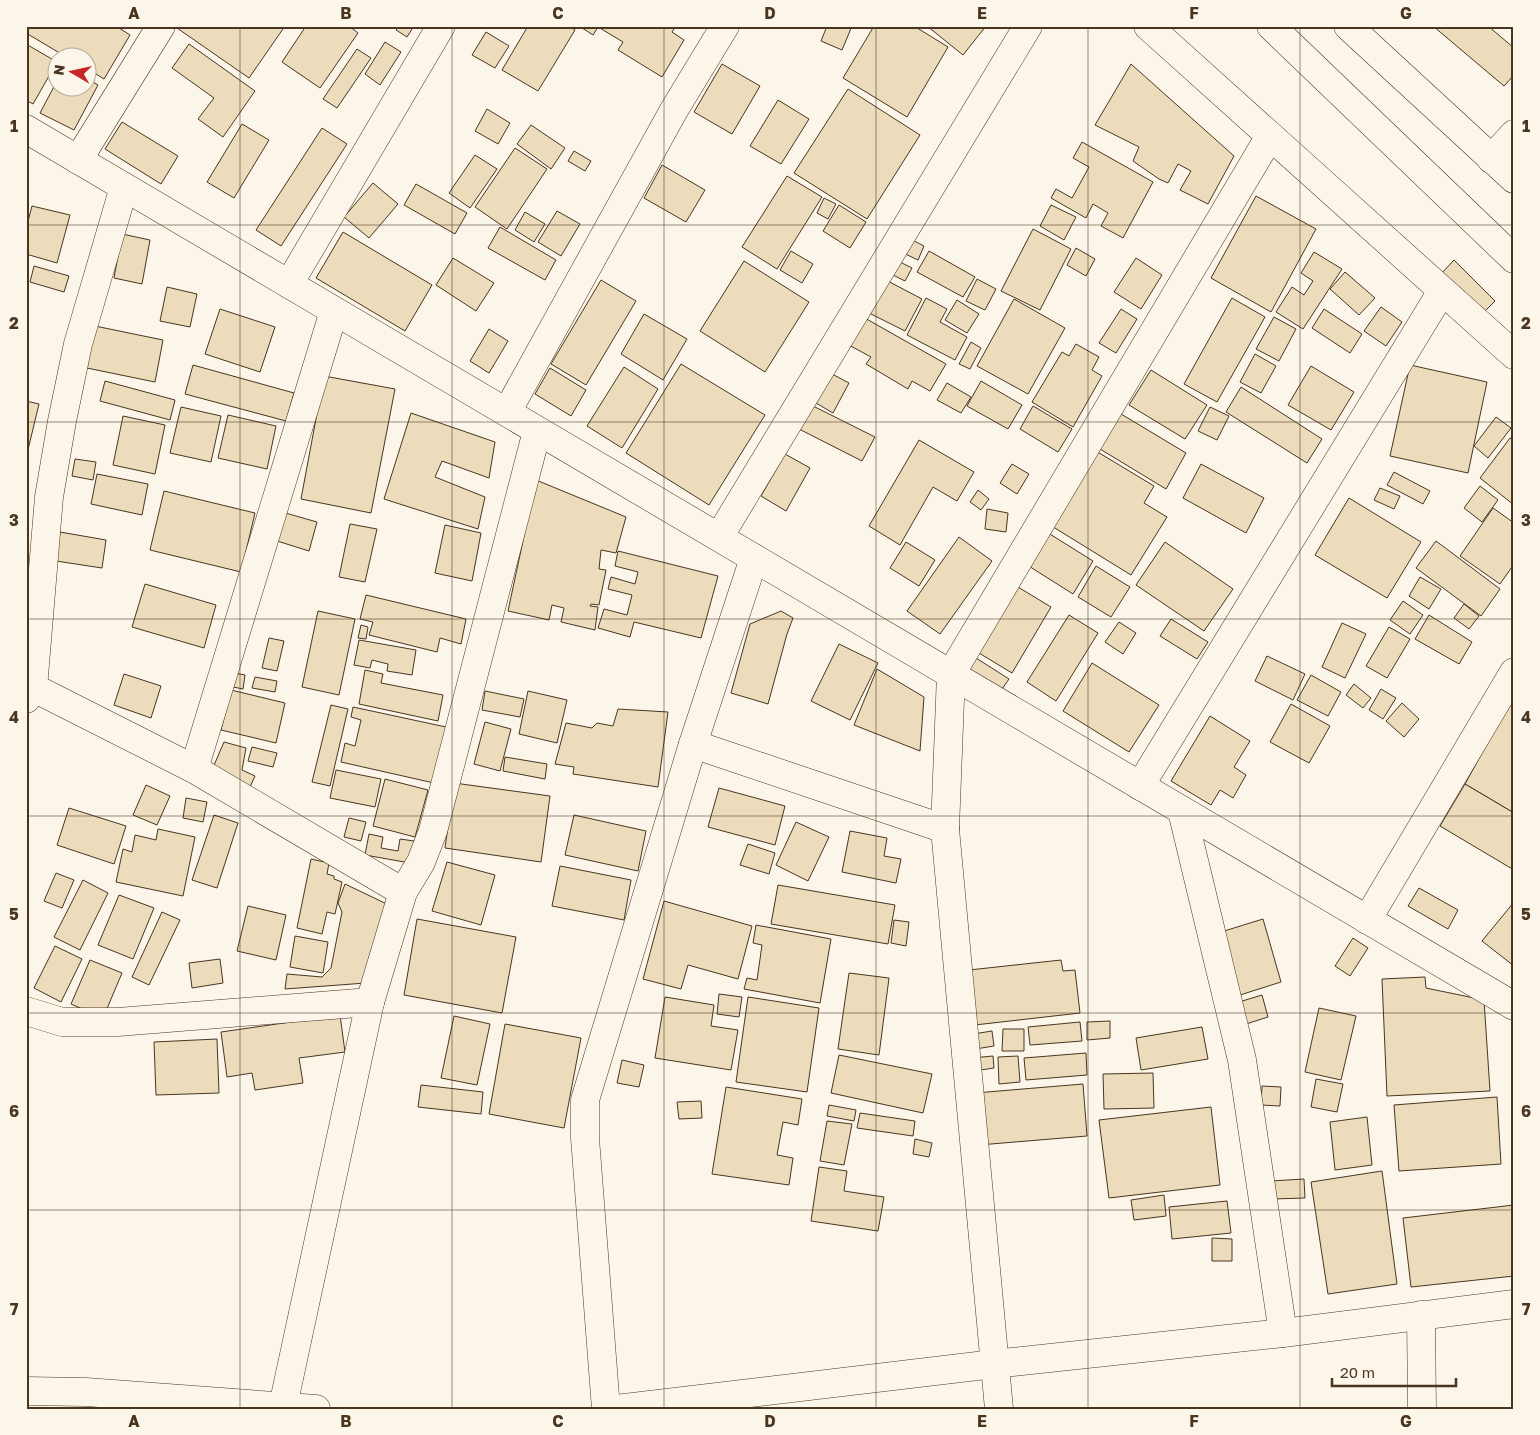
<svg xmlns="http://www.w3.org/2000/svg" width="1540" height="1435" viewBox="0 0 1540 1435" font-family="'Golos Text',sans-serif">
  <rect width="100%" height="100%" fill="#fbf6e9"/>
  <g fill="#ecdcbc" stroke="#4a3520">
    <path d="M26 26H116L130 35 104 79 88 69V58H68L26 33Z"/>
    <path d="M178 26H285L249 78 177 28Z"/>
    <path d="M306 26H349L358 33 320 88 282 62Z"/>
    <path d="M399 26H414L407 37 396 30Z"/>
    <path d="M528 26H569L575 30 538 91 502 70Z"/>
    <path d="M579 26H676L672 32 684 40 662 77 618 50 623 42 598 27 593 35Z"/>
    <path d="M827 26H852L842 50 821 41Z"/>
    <path d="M874 26H914L948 47 907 117 843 78Z"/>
    <path d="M927 26H986L963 55Z"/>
    <path d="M1433 26H1488L1514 48V75L1504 86Z"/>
    <path d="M486 32 509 46 495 68 472 55Z"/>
    <path d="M385 42 401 52 380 85 365 74Z"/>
    <path d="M26 44 57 62 33 104 26 100Z"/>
    <path d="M189 44 255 91 223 137 198 119 214 98 172 68Z"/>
    <path d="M357 49 371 58 337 108 323 99Z"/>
    <path d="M722 64 760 86 732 134 694 112Z"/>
    <path d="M1131 64 1234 156 1208 204 1180 190 1191 171 1178 164 1168 183 1159 179 1133 161 1139 147 1095 125Z"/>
    <path d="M58 79V88H88V79L98 85 74 130 40 113Z"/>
    <path d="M848 89 920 135 867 219 794 173Z"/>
    <path d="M778 100 809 119 781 164 750 146Z"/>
    <path d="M487 109 510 123 498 144 475 131Z"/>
    <path d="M122 122 178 156 161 184 105 149Z"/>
    <path d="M242 124 269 140 234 198 207 182Z"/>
    <path d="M531 125 565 148 551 169 517 144Z"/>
    <path d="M322 128 347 144 281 246 256 230Z"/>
    <path d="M1082 142 1153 182 1123 238 1101 226 1108 213 1093 204 1086 218 1051 198 1056 189 1072 198 1089 167 1073 158Z"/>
    <path d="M515 148 547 169 507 229 475 207Z"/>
    <path d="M574 151 591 161 585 171 568 161Z"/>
    <path d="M475 155 497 169 470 208 449 193Z"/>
    <path d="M662 165 705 190 686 222 644 198Z"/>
    <path d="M787 176 822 197 777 269 742 247Z"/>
    <path d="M373 183 398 204 369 238 344 217Z"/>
    <path d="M416 184 467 213 455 234 404 205Z"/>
    <path d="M1256 196 1316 229 1271 312 1211 278Z"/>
    <path d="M824 198 836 204 828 219 817 213Z"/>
    <path d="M839 205 866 222 850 248 823 231Z"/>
    <path d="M1051 205 1076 217 1064 240 1040 226Z"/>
    <path d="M32 206 70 215 57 263 26 254V229Z"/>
    <path d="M557 211 580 224 561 256 538 242Z"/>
    <path d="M525 212 545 224 534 242 515 230Z"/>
    <path d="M500 227 556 260 545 280 488 248Z"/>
    <path d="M1033 229 1071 249 1040 310 1001 291Z"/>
    <path d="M343 232 432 285 405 331 316 278Z"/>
    <path d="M122 234 150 240 142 284 114 278Z"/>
    <path d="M906 237 924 246 918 260 899 251Z"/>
    <path d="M1076 248 1095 259 1086 276 1067 265Z"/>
    <path d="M791 251 813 264 802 283 780 270Z"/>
    <path d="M929 251 975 277 963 297 917 272Z"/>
    <path d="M1314 252 1342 269 1303 329 1276 312 1292 287 1304 295 1313 281 1301 273Z"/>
    <path d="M453 258 494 283 476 311 436 285Z"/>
    <path d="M1136 258 1162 275 1141 309 1114 292Z"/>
    <path d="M896 260 912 268 905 281 889 273Z"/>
    <path d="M1454 260 1495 301 1480 316 1439 276Z"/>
    <path d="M744 261 809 302 765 372 700 331Z"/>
    <path d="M34 266 69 276 64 292 30 282Z"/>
    <path d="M1345 272 1375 298 1359 315 1330 289Z"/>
    <path d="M882 278 922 299 905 331 865 311Z"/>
    <path d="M977 279 996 289 985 310 966 301Z"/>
    <path d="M601 280 636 301 586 385 551 364Z"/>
    <path d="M167 287 197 294 190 327 160 321Z"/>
    <path d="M926 298 947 309 940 322 967 337 955 360 907 335Z"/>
    <path d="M1232 298 1265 317 1217 402 1184 384Z"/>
    <path d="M1014 299 1065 328 1028 394 977 366Z"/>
    <path d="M957 300 979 314 967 333 945 320Z"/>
    <path d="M1381 307 1402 322 1386 346 1364 331Z"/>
    <path d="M220 309 275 327 260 372 205 354Z"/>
    <path d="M1121 309 1137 319 1116 353 1099 343Z"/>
    <path d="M1324 309 1362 334 1350 353 1312 328Z"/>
    <path d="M644 314 687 339 663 380 621 354Z"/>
    <path d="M863 317 946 364 930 391 912 381 908 389 866 364 871 357 847 344Z"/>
    <path d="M1274 317 1296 329 1279 361 1256 349Z"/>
    <path d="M90 325 163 340 155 382 82 367Z"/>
    <path d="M489 329 508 341 489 373 470 361Z"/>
    <path d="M971 342 981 348 970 369 959 364Z"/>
    <path d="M1076 344 1099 357 1092 370 1102 376 1073 427 1032 402 1062 352 1069 356Z"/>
    <path d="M1255 354 1276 366 1261 393 1240 382Z"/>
    <path d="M681 364 765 415 709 505 626 453Z"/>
    <path d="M193 365 294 393 286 421 185 394Z"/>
    <path d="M1410 365 1487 382 1468 473 1390 456Z"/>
    <path d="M1311 366 1354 392 1331 430 1288 405Z"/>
    <path d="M624 367 658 389 622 448 587 426Z"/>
    <path d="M550 368 586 390 571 416 535 394Z"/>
    <path d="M1151 370 1207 405 1185 439 1129 405Z"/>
    <path d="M832 374 849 383 833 413 816 403Z"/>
    <path d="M324 376 395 389 371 513 301 499Z"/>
    <path d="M105 381 175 400 170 420 100 401Z"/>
    <path d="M981 381 1022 405 1008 429 967 406Z"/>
    <path d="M947 383 971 397 961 413 937 400Z"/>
    <path d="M1241 387 1322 439 1307 463 1226 412Z"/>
    <path d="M26 401 39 404 26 458Z"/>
    <path d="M811 405 875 437 862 461 799 429Z"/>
    <path d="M1033 406 1072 429 1058 452 1020 429Z"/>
    <path d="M181 407 221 416 211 462 170 453Z"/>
    <path d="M1210 407 1229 416 1217 440 1198 431Z"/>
    <path d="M411 413 495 442 489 478 442 461 435 477 485 497 478 529 384 499Z"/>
    <path d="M1121 414 1186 453 1166 489 1100 449Z"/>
    <path d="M228 415 276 426 267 469 218 458Z"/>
    <path d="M123 416 165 425 155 474 113 465Z"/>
    <path d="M1496 417 1511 428 1488 458 1474 446Z"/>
    <path d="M1510 438 1514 441V505L1480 478Z"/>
    <path d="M919 440 974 472 957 501 933 487 900 545 869 526Z"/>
    <path d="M1096 451 1154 486 1144 503 1167 517 1131 575 1050 525Z"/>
    <path d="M785 454 810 468 786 511 761 496Z"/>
    <path d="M75 459 96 462 93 480 72 476Z"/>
    <path d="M1012 464 1029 474 1017 494 1000 483Z"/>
    <path d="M1201 464 1264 498 1246 533 1183 498Z"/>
    <path d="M1394 472 1430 491 1423 504 1387 485Z"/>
    <path d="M97 474 148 484 142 515 91 504Z"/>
    <path d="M536 480 626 517 616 553 601 550 599 569 606 570 599 605 591 604 590 606 598 607 595 630 561 622 564 608 552 605 549 620 508 611Z"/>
    <path d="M1480 486 1498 500 1482 522 1464 508Z"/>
    <path d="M1380 488 1400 496 1394 509 1374 500Z"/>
    <path d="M978 490 989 499 981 510 970 502Z"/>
    <path d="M164 491 255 513 241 572 150 550Z"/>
    <path d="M1349 498 1421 542 1387 598 1315 555Z"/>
    <path d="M1493 508 1514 523V564L1500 584 1460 556Z"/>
    <path d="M987 509 1008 513 1006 532 985 529Z"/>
    <path d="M282 512 317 522 309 551 274 540Z"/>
    <path d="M350 524 377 529 365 582 339 577Z"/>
    <path d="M445 525 481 533 472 581 435 573Z"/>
    <path d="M1045 531 1093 561 1073 594 1024 563Z"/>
    <path d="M60 532 106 540 102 568 56 561Z"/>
    <path d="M959 537 992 561 940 634 907 611Z"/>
    <path d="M1436 541 1500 589 1481 616 1416 568Z"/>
    <path d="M906 542 935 560 919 586 890 568Z"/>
    <path d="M1165 542 1233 589 1204 631 1136 585Z"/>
    <path d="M618 551 718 576 701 638 634 622 630 637 598 628 604 609 627 615 632 595 608 589 611 577 635 584 638 572 615 566Z"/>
    <path d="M1096 566 1130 587 1111 617 1078 597Z"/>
    <path d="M1420 577 1441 589 1429 609 1409 596Z"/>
    <path d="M145 584 216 605 204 648 132 627Z"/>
    <path d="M1018 587 1051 607 1012 673 979 653Z"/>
    <path d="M366 595 466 619 461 644 440 638 437 652 369 635 373 622 360 619Z"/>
    <path d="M1403 601 1423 615 1410 634 1390 620Z"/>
    <path d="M1464 604 1479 616 1469 629 1454 618Z"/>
    <path d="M318 611 355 619 339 695 302 687Z"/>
    <path d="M781 611 793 618 787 634 768 704 731 693 750 624Z"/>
    <path d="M1069 615 1098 633 1056 701 1027 682Z"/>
    <path d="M1429 615 1472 642 1459 664 1415 639Z"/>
    <path d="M1171 619 1208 642 1197 659 1160 636Z"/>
    <path d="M1119 622 1136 633 1123 654 1105 642Z"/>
    <path d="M1342 623 1366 634 1345 678 1322 667Z"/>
    <path d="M361 625 368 627 366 639 358 638Z"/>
    <path d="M1389 627 1410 639 1387 678 1366 666Z"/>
    <path d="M269 638 284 641 277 671 262 668Z"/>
    <path d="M359 640 416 650 412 675 387 671 388 664 372 660 370 668 354 665Z"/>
    <path d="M839 644 878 663 850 720 811 701Z"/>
    <path d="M1267 656 1305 674 1293 700 1255 681Z"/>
    <path d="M976 658 1009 679 1000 692 968 671Z"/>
    <path d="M1092 663 1159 705 1129 752 1063 711Z"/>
    <path d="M877 669 924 697 920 751 854 725Z"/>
    <path d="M365 670 383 674 381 683 443 695 438 721 359 704Z"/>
    <path d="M235 673 245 675 243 689 233 687Z"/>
    <path d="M124 674 161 686 151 718 114 705Z"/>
    <path d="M1311 675 1341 692 1328 716 1297 700Z"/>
    <path d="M255 677 277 681 275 692 252 688Z"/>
    <path d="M1354 684 1371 698 1363 708 1346 695Z"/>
    <path d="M1381 689 1396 698 1383 719 1369 710Z"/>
    <path d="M231 690 285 703 276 743 221 730Z"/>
    <path d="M485 691 524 699 520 717 482 710Z"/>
    <path d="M528 691 567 700 557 743 519 734Z"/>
    <path d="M1514 695V813L1465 784Z"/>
    <path d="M1402 703 1419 719 1404 737 1386 721Z"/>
    <path d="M1291 704 1330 726 1309 763 1270 742Z"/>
    <path d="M331 705 348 709 330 786 312 782Z"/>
    <path d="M353 707 446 727 434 783 341 762 345 743 355 746 361 720 351 717Z"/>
    <path d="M618 709 668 712 658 787 573 774 574 767 555 764 566 723 592 728 597 723 613 726Z"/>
    <path d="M1210 716 1250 741 1234 767 1246 775 1233 798 1220 790 1211 805 1171 781Z"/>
    <path d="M485 722 511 729 500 771 474 764Z"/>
    <path d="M224 742 246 748 242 770 255 776 250 787 212 770Z"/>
    <path d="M252 747 277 753 273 767 248 761Z"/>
    <path d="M505 757 547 764 545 779 503 771Z"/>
    <path d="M336 770 381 779 375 807 330 798Z"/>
    <path d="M385 779 428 790 415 837 373 826Z"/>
    <path d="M454 783 550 796 541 862 445 848Z"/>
    <path d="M1465 784 1514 813V870L1440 826Z"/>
    <path d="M146 785 170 796 157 825 133 815Z"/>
    <path d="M719 788 785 806 775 845 708 827Z"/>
    <path d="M186 798 207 802 203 822 183 818Z"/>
    <path d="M69 808 126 826 114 864 57 845Z"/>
    <path d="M214 815 238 823 217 888 192 880Z"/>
    <path d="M574 815 646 831 638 871 565 855Z"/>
    <path d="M349 818 366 822 361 841 344 837Z"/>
    <path d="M796 822 829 837 808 881 776 865Z"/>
    <path d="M158 829 195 837 183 896 116 882 123 849 132 852 135 835 156 840Z"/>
    <path d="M850 831 887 838 884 856 901 859 896 883 842 872Z"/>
    <path d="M369 834 383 837 381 848 398 851 400 839 414 841 410 863 365 855Z"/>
    <path d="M748 844 775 853 769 874 740 865Z"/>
    <path d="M311 859 329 863 327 874 334 876V879L342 882 335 914 327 912 322 934 297 928Z"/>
    <path d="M447 862 495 875 481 925 432 911Z"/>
    <path d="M560 866 631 880 624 920 552 906Z"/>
    <path d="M56 873 74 880 62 908 44 901Z"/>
    <path d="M83 880 108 893 80 950 54 937Z"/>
    <path d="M345 884 391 906 366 983 285 989 287 974 322 977 331 968 342 912 338 903Z"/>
    <path d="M778 885 895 905 888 944 771 924Z"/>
    <path d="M1419 888 1458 910 1448 929 1408 906Z"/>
    <path d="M119 895 154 908 133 959 98 945Z"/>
    <path d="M664 901 752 926 738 979 688 965 681 989 643 979Z"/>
    <path d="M1514 902V966L1482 941Z"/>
    <path d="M248 906 286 915 276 960 237 951Z"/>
    <path d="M162 912 180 920 149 985 132 977Z"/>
    <path d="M417 919 516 937 502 1013 404 995Z"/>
    <path d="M1263 919 1281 982 1240 995 1221 932Z"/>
    <path d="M894 920 909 922 906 946 891 943Z"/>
    <path d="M756 925 831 939 820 1003 744 989 747 978 757 980 762 945 753 943Z"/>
    <path d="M295 936 328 942 323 973 290 967Z"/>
    <path d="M1353 938 1368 948 1350 976 1335 966Z"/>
    <path d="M55 946 82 959 61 1002 34 988Z"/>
    <path d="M220 959 223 983 192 988 189 963Z"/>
    <path d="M90 960 122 973 103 1018 71 1004Z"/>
    <path d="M1061 960 1063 971 1075 970 1080 1013 966 1026 960 971Z"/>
    <path d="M849 973 889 978 879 1055 838 1049Z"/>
    <path d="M1425 977 1426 988 1484 1000 1490 1091 1387 1096 1382 979Z"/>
    <path d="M719 994 742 997 739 1017 717 1014Z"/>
    <path d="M1262 995 1268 1017 1246 1024 1239 1002Z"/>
    <path d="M665 997 714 1005 711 1026 738 1030 731 1070 655 1058Z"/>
    <path d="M748 997 819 1008 807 1092 736 1082Z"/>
    <path d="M1319 1008 1356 1016 1341 1080 1305 1072Z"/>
    <path d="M340 1015 345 1052 299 1058 303 1083 255 1090 252 1073 227 1077 221 1032Z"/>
    <path d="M454 1016 490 1024 477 1085 441 1078Z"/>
    <path d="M1110 1021V1038L1087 1040V1022Z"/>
    <path d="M1080 1022 1082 1041 1030 1045 1028 1027Z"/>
    <path d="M505 1024 581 1038 564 1128 489 1114Z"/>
    <path d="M1202 1027 1208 1059 1141 1070 1136 1038Z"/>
    <path d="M1003 1029H1024V1051H1002Z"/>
    <path d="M992 1031 994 1046 969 1050 967 1035Z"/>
    <path d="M217 1039 219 1093 156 1095 154 1042Z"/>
    <path d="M1086 1053 1087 1075 1026 1080 1024 1058Z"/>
    <path d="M839 1055 932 1074 923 1113 831 1093Z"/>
    <path d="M993 1056 994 1068 974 1071 972 1058Z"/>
    <path d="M1018 1056 1020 1082 999 1084 998 1057Z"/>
    <path d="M622 1060 644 1065 639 1087 617 1083Z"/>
    <path d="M1153 1073 1154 1108 1104 1109 1103 1074Z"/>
    <path d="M1316 1079 1343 1084 1337 1112 1311 1107Z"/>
    <path d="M1083 1084 1087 1136 979 1145 975 1093Z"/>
    <path d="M421 1085 483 1092 481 1114 418 1107Z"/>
    <path d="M1262 1086 1281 1087 1280 1106 1261 1105Z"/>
    <path d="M726 1087 802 1099 798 1125 783 1122 777 1155 793 1158 789 1185 712 1174Z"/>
    <path d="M1497 1097 1501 1164 1399 1171 1394 1105Z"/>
    <path d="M701 1101 702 1118 679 1119 677 1102Z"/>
    <path d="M829 1105 856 1110 854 1121 827 1116Z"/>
    <path d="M1211 1107 1220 1185 1109 1198 1099 1120Z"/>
    <path d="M860 1113 915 1121 913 1136 857 1128Z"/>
    <path d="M1367 1117 1372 1165 1335 1170 1330 1122Z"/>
    <path d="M827 1121 852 1124 844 1165 820 1161Z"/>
    <path d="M915 1139 932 1143 929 1157 913 1154Z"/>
    <path d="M819 1167 847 1171 844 1191 884 1197 878 1231 811 1221Z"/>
    <path d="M1382 1171 1397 1284 1328 1294 1311 1182Z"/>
    <path d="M1304 1179 1305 1198 1272 1199 1271 1181Z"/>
    <path d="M1164 1195 1166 1216 1134 1220 1131 1200Z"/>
    <path d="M1227 1201 1231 1233 1172 1239 1169 1207Z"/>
    <path d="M1514 1205V1276L1411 1287 1403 1218Z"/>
    <path d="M1212 1238 1232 1239V1261H1212Z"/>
  </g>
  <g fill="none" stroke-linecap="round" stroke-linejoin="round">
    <defs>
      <g id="minor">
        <path d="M1148 26 1514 355"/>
        <path d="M1348 26 1514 179"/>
        <path d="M26 129 1514 1006"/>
        <path d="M1491 159 1514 134"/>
        <path d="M78 160 161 26"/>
        <path d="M289 284 441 26"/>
        <path d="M507 412 674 110 725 26"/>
        <path d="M719 537 1028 26"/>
        <path d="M26 684 194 769 403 892"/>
        <path d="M26 699 33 688 49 497 62 421 78 344 124 187"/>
        <path d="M693 744 945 829"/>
        <path d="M194 769 334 311"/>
        <path d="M1140 786 1442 291"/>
        <path d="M1182 811 1242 1060 1283 1333"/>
        <path d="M1367 920 1514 672"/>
        <path d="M26 1011 62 1022H118L370 1002"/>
        <path d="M1421 1315 1422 1409"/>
        <path d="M26 1391 86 1392 316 1409"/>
        <path d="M283 1406 370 1002 403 892 421 862 433 831 537 431"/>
        <path d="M606 1409 585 1138V1100L693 744 754 558"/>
        <path d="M616 1409 994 1364 1283 1333 1514 1304"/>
        <path d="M999 1409 945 829 951 674 1270 136"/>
      </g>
      <path id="tertiary" d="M1271 26 1514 259"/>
    </defs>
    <use href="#minor" stroke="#4a3520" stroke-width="29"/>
    <use href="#tertiary" stroke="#4a3520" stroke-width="29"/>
    <use href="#minor" stroke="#fbf6e9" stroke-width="28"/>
    <use href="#tertiary" stroke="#fbf6e9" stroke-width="28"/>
  </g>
  <path fill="none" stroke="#4a3520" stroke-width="1" stroke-opacity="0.55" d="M240 26V1409M452 26V1409M664 26V1409M876 26V1409M1088 26V1409M1300 26V1409M26 225H1514M26 422H1514M26 619H1514M26 816H1514M26 1013H1514M26 1210H1514"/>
  <rect width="1540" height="1435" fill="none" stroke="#fbf6e9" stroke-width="55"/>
  <g transform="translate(72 72) rotate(279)"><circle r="24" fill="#fbf6e9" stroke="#b4a999"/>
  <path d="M0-4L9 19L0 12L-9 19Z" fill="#c62828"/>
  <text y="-8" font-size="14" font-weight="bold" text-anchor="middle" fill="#4a3520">N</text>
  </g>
  <path d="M1332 1378v8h124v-8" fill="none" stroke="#4a3520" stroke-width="2.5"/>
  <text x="1340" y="1378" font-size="15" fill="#4a3520" stroke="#fbf6e9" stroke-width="4" paint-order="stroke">20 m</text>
  <rect x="28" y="28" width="1484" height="1380" fill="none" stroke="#4a3520" stroke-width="2"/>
  <g font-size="16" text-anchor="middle" font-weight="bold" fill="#4a3520">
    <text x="134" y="19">A</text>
    <text x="346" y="19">B</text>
    <text x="558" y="19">C</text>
    <text x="770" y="19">D</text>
    <text x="982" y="19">E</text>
    <text x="1194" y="19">F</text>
    <text x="1406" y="19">G</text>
    <text x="14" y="132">1</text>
    <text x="1526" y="132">1</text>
    <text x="14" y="329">2</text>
    <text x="1526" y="329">2</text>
    <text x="14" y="526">3</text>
    <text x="1526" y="526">3</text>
    <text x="14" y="723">4</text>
    <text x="1526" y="723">4</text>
    <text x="14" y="920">5</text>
    <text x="1526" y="920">5</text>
    <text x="14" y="1117">6</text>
    <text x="1526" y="1117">6</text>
    <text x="14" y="1315">7</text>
    <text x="1526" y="1315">7</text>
    <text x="134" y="1427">A</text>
    <text x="346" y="1427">B</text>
    <text x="558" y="1427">C</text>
    <text x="770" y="1427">D</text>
    <text x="982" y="1427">E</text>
    <text x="1194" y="1427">F</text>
    <text x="1406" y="1427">G</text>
  </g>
</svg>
